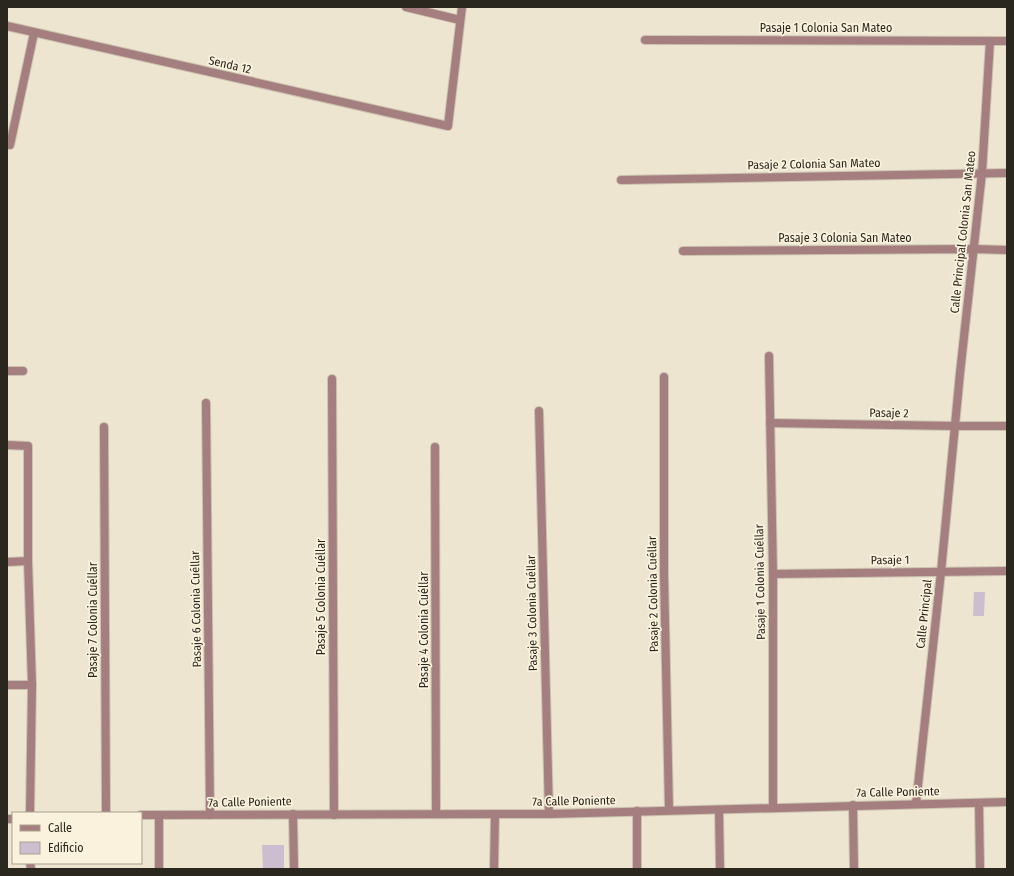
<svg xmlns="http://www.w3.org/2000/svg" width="1014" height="876" viewBox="0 0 1014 876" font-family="'Fira Sans Condensed',sans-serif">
  <rect width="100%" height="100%" fill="#eee5d0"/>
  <g fill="#cdbecf">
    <path d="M974 592H985L984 616H973Z"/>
    <path d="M262 845H284V869H263Z"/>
  </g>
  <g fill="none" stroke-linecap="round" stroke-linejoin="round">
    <defs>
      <g id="minor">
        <path d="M406 7 460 20"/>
        <path d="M7 26 448 126 462 7"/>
        <path d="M645 40 1007 41"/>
        <path d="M10 145 34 33"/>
        <path d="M621 180 1007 173"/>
        <path d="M683 251 974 249 1007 250"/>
        <path d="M769 356 773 574V808"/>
        <path d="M7 371H23"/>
        <path d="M664 377V573L669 810"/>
        <path d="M332 379 334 815"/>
        <path d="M206 403 210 815"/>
        <path d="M539 411 549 814"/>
        <path d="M770 423 955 426H1007"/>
        <path d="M104 427 106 813"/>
        <path d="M7 445 28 446V561L32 685 30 813"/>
        <path d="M435 447 436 814"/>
        <path d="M7 562 28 561"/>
        <path d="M773 574 1007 571"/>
        <path d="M7 685H32"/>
        <path d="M979 803 980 869"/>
        <path d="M916 804 941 572 960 373 982 173 990 41"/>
        <path d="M853 805 854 869"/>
        <path d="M719 810 720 869"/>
        <path d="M293 814 294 869"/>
        <path d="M141 815 549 814 1007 802"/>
        <path d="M159 815V869"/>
        <path d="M7 819H13"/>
        <path d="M30 863 31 869"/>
        <path d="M494 869 495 814"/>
        <path d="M637 869V811"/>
      </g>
    </defs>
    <use href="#minor" stroke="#cbc3b0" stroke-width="10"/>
    <use href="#minor" stroke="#a57e7f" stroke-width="8"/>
  </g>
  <g text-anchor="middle" stroke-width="3.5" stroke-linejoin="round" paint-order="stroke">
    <g font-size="12" fill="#2a271f" stroke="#fbf2dd">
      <text x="826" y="32">Pasaje 1 Colonia San Mateo</text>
      <text transform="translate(230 65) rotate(13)" y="4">Senda 12</text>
      <text transform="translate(814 164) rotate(-1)" y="4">Pasaje 2 Colonia San Mateo</text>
      <text transform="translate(963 232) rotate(-84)" y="4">Calle Principal Colonia San Mateo</text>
      <text x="845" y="242">Pasaje 3 Colonia San Mateo</text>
      <text transform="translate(889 413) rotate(1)" y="4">Pasaje 2</text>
      <text transform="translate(890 560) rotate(-1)" y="4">Pasaje 1</text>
      <text transform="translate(760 582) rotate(-91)" y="4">Pasaje 1 Colonia Cuéllar</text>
      <text transform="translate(653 594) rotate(-91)" y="4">Pasaje 2 Colonia Cuéllar</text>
      <text transform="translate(321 597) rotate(-90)" y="4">Pasaje 5 Colonia Cuéllar</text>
      <text transform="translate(196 609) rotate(-91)" y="4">Pasaje 6 Colonia Cuéllar</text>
      <text transform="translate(532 613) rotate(-91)" y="4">Pasaje 3 Colonia Cuéllar</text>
      <text transform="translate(924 614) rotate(-84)" y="4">Calle Principal</text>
      <text transform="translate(93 620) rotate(-90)" y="4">Pasaje 7 Colonia Cuéllar</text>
      <text transform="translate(424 630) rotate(-90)" y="4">Pasaje 4 Colonia Cuéllar</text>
      <text transform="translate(898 792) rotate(-1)" y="4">7a Calle Poniente</text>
      <text transform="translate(574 801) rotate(-1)" y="4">7a Calle Poniente</text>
      <text transform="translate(250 802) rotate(-1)" y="4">7a Calle Poniente</text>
    </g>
  </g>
  <rect width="1014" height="876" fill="none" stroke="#2a271f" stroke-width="16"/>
  <rect x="12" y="812" width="130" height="52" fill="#fbf2dd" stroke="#a7a191"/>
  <rect x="20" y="825" width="20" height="6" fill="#a57e7f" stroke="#a7a191"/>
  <text x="48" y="832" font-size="12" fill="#2a271f">Calle</text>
  <rect x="20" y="842" width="20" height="12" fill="#cdbecf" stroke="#a7a191"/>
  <text x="48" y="852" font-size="12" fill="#2a271f">Edificio</text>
</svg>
